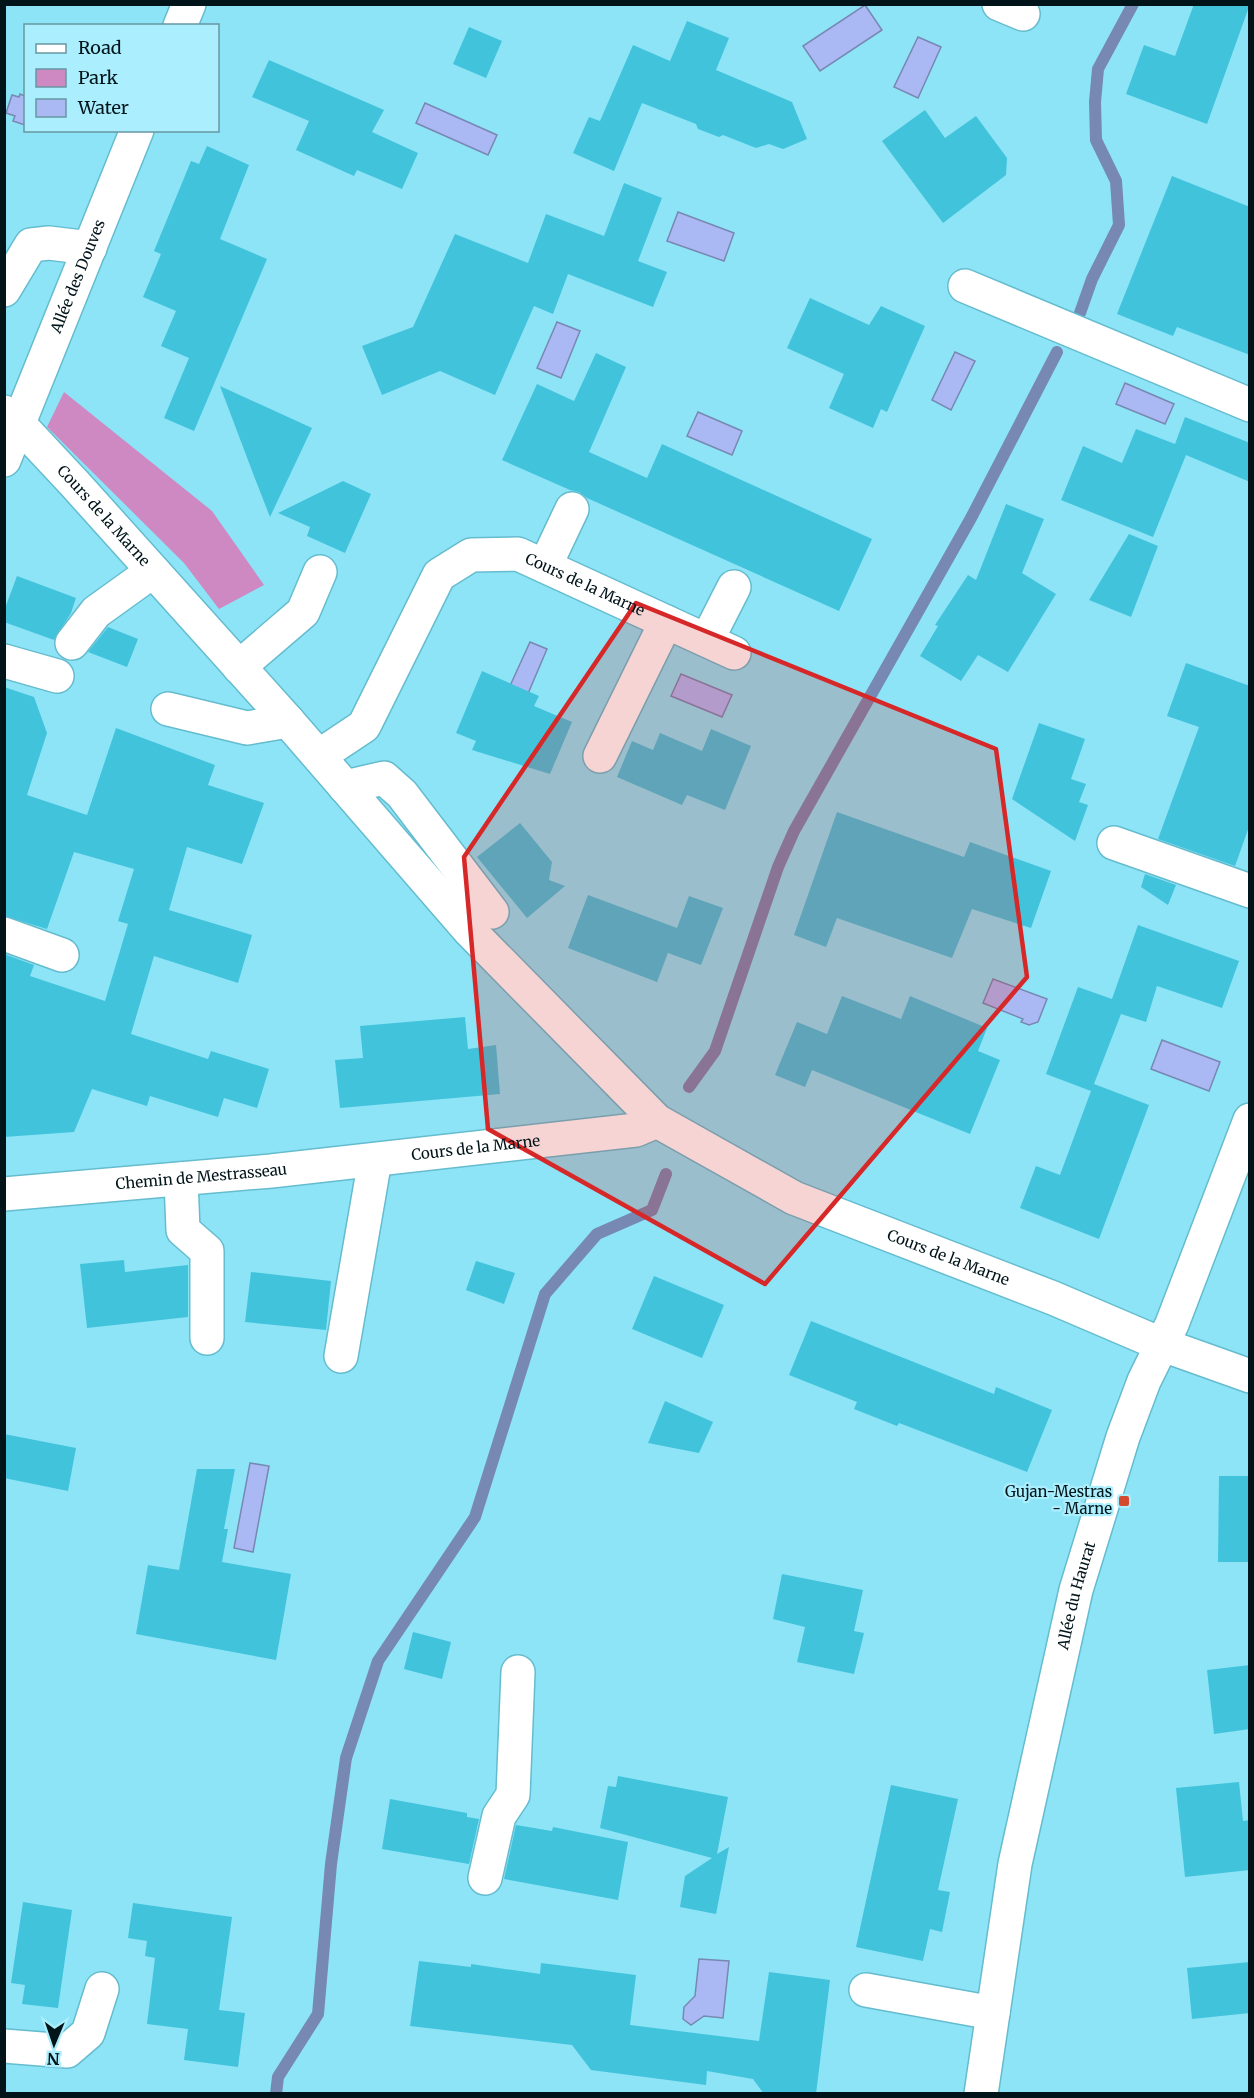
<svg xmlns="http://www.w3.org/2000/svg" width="1254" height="2098" viewBox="0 0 1254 2098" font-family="Merriweather,serif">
  <rect width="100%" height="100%" fill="#8de4f7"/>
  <path fill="#ce88c2" d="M64 392 212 511 264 585 219 609 184 563 47 427Z"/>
  <g fill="#aab9f4" stroke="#7788b2" stroke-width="1.5">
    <path d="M865 5 882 30 820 71 803 46Z"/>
    <path d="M918 37 941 47 918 98 894 87Z"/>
    <path d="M20 94 25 96V125L13 121 15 116 6 113 12 95 19 97Z"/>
    <path d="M425 103 497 135 488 155 416 123Z"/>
    <path d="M678 212 734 233 724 261 667 241Z"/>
    <path d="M557 322 580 331 561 378 537 368Z"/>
    <path d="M955 352 975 361 951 410 932 400Z"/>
    <path d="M1125 383 1174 404 1165 424 1116 404Z"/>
    <path d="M698 412 742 431 732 455 687 436Z"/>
    <path d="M530 642 547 649 527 696 509 688Z"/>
    <path d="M681 674 732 695 722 717 671 696Z"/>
    <path d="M993 979 1047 999 1038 1022 1029 1025 1021 1022 1023 1019 983 1003Z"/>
    <path d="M1162 1040 1220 1062 1209 1091 1151 1069Z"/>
    <path d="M250 1463 269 1466 253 1552 234 1548Z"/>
    <path d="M699 1959 729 1961 723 2018 704 2016 691 2025 683 2019 684 2007 695 1996Z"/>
  </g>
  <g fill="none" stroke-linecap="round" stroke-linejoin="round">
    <g stroke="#7788b2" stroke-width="12">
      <path d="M1080 313 1092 279 1119 225 1116 181 1096 140 1095 102 1098 69 1133 4"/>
      <path d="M689 1087 715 1051 778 867 794 831 971 518 1057 352"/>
      <path d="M276 2094 278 2077 318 2014 331 1864 346 1758 378 1661 475 1517 545 1294 597 1234 652 1210 666 1174"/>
    </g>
  </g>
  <g fill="#41c3dc">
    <path d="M1194 4H1250L1207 124 1126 94 1144 45 1175 56Z"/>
    <path d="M687 21 729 38 716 70 792 102 807 139 783 149 769 144 756 148 723 135 719 137 698 129 696 124 642 103 614 171 573 153 589 117 600 121 633 45 670 61Z"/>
    <path d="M469 27 502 41 486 78 453 64Z"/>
    <path d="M269 60 384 110 372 132 418 153 402 189 357 170 354 176 296 150 309 121 252 97Z"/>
    <path d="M925 110 945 138 976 116 1007 158 1006 175 943 223 882 141Z"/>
    <path d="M207 146 249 165 220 239 267 259 194 431 164 418 189 358 161 346 176 311 143 297 161 254 154 251 191 161 199 164Z"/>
    <path d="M1172 176 1250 207V355L1177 327 1173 336 1117 314Z"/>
    <path d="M624 183 662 198 638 261 667 272 653 307 568 274 553 314 534 306 495 395 440 371 382 395 362 346 413 327 455 234 528 263 546 214 604 236Z"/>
    <path d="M810 298 869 325 881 306 925 326 887 412 881 409 873 428 829 408 844 374 787 348Z"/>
    <path d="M596 353 626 367 589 452 647 478 662 444 872 539 839 611 587 498 579 492 570 490 502 460 537 384 574 401Z"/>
    <path d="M220 386 312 428 270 517 254 476Z"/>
    <path d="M1185 417 1250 443V482L1186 455 1153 537 1061 500 1083 446 1122 463 1136 429 1175 444Z"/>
    <path d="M343 481 371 494 345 553 307 536 310 527 278 513Z"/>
    <path d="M1006 504 1044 519 1022 573 1056 594 1008 672 978 655 961 681 920 656 938 626 935 625 968 575 976 580Z"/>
    <path d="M1129 534 1158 546 1131 617 1089 600Z"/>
    <path d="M17 576 76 598 71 613 54 640 4 622V611Z"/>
    <path d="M108 627 138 639 127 667 88 652Z"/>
    <path d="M1186 663 1250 686V824L1235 866 1158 839 1199 727 1167 716Z"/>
    <path d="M482 671 539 696 534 706 572 722 550 774 472 750 476 741 456 733Z"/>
    <path d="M4 687 34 697 47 733 27 795 87 815 116 728 215 765 208 785 264 803 242 864 187 847 169 910 252 935 238 983 154 956 131 1034 208 1059 211 1051 269 1069 257 1108 224 1098 218 1117 150 1096 147 1106 92 1089 74 1132 4 1137V954L34 965 30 976 105 1001 128 924 118 921 134 869 74 852 47 929 4 916Z"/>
    <path d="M1039 723 1085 739 1071 779 1086 784 1079 802 1088 805 1075 841 1012 799Z"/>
    <path d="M711 729 751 746 725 810 687 795 682 805 617 777 632 741 653 750 660 733 702 751Z"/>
    <path d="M837 812 964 857 970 842 1051 871 1031 928 972 909 952 958 837 918 826 947 794 935Z"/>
    <path d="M520 823 552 862 549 880 565 886 527 918 477 857Z"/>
    <path d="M1145 874 1176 885 1168 905 1141 887Z"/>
    <path d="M588 895 677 928 689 896 723 908 701 965 668 953 675 934 657 982 568 948Z"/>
    <path d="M1138 925 1239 961 1222 1008 1157 986 1146 1022 1121 1014 1094 1084 1149 1105 1099 1239 1020 1208 1036 1166 1060 1175 1091 1091 1046 1074 1078 987 1112 999Z"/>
    <path d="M842 996 901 1019 910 996 987 1028 978 1051 1000 1060 970 1134 812 1070 805 1087 775 1075 797 1022 827 1034Z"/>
    <path d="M465 1017 468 1049 496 1045 500 1094 340 1108 335 1060 363 1058 360 1026Z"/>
    <path d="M124 1260 125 1272 188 1265V1317L87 1328 80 1264Z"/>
    <path d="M476 1261 515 1273 504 1304 466 1290Z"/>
    <path d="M251 1272 331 1281 326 1330 245 1322Z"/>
    <path d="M654 1276 724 1305 702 1358 632 1329Z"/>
    <path d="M811 1321 994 1394 996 1387 1052 1410 1027 1472 899 1423 897 1426 854 1409 857 1402 789 1375Z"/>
    <path d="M665 1401 713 1422 699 1453 648 1443Z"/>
    <path d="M4 1434 76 1448 68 1491 4 1478Z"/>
    <path d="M197 1469H235L224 1529H228L222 1562 291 1574 276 1660 136 1634 148 1565 179 1570Z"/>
    <path d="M1219 1476H1250V1562H1218Z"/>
    <path d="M782 1574 863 1590 854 1631 864 1633 854 1674 797 1662 805 1627 773 1619Z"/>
    <path d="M413 1632 451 1642 442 1679 404 1669Z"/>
    <path d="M1250 1665V1729L1214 1734 1207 1670Z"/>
    <path d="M618 1776 728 1797 717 1854 729 1847 716 1914 680 1907 685 1876 712 1858 600 1828 608 1786 616 1787Z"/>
    <path d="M1239 1782 1243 1821 1250 1820V1870L1185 1877 1176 1788Z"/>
    <path d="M891 1785 958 1799 938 1890 950 1892 942 1932 930 1929 923 1961 856 1947Z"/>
    <path d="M390 1799 467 1813V1817L479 1819 469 1864 382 1849Z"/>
    <path d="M516 1825 552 1831 553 1827 628 1842 618 1900 504 1879Z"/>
    <path d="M23 1902 72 1910 58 2008 22 2004 25 1985 11 1983Z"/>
    <path d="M133 1903 232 1917 219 2010 245 2013 238 2067 184 2060 188 2029 147 2024 155 1958 145 1956 147 1941 128 1938Z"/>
    <path d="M419 1961 471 1967V1964L540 1974 541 1963 636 1975 630 2025 759 2041 769 1972 830 1980 816 2094H764L753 2079 707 2071 706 2085 591 2070 572 2045 410 2026Z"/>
    <path d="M1250 1962V2013L1192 2019 1187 1968Z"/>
  </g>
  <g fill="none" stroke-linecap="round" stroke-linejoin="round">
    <defs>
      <g id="minor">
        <path d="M999 4 1023 14"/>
        <path d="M180 26 189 4"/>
        <path d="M965 286 1250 405"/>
        <path d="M4 290 31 245 49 243 90 248"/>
        <path id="s1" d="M4 412 18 423 75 484 288 721 469 930 657 1121 794 1198 1053 1298 1163 1345 1250 1376"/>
        <path id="s2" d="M4 460 137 130"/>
        <path d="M545 566 572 509"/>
        <path d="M707 640 734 587"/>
        <path d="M72 643 96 612 153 571"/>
        <path d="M4 661 57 676"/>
        <path d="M239 667 303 612 320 572"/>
        <path d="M168 709 247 728 288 721"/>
        <path id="s3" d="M319 756 364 726 439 575 471 555 518 554 734 653"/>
        <path d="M600 756 666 622"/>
        <path d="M345 787 384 778 402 794 492 912"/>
        <path d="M1114 843 1250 891"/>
        <path d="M4 934 62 955"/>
        <path d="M181 1179 183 1230 207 1251V1338"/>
        <path id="s4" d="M4 1194 271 1171 636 1130 657 1121"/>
        <path d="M341 1356 375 1160"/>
        <path d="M485 1878 499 1816 513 1795 518 1672"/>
        <path d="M866 1990 993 2013"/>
        <path d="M4 2046 67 2051 88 2033 102 1989"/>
        <path id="s5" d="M981 2094 1015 1864 1076 1590 1123 1437 1144 1381 1172 1324 1250 1120"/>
      </g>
    </defs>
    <use href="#minor" stroke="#65bcce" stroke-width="36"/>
    <use href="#minor" stroke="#fff" stroke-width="33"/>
  </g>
  <path fill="#d62828" fill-opacity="0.2" stroke="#d62828" stroke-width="4.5" stroke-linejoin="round" d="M636 603 996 749 1027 977 765 1284 488 1129 464 857Z"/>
  <rect fill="#d54a2f" stroke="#abeefd" stroke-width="2" x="1118" y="1495" width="12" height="12" rx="3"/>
  <g text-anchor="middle" stroke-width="4.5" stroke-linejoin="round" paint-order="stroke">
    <g font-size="15" fill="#001419" stroke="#abeefd">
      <text dy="5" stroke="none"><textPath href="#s2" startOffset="198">Allée des Douves</textPath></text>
      <text dy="5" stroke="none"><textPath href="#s1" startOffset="144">Cours de la Marne</textPath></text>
      <text dy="5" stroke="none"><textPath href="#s3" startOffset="381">Cours de la Marne</textPath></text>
      <text dy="5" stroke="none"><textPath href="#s4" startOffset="474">Cours de la Marne</textPath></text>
      <text dy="5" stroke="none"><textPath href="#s4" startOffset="198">Chemin de Mestrasseau</textPath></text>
      <text dy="5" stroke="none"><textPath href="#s1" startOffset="1287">Cours de la Marne</textPath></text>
      <text dy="5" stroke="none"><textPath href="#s5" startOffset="508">Allée du Haurat</textPath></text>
    </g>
    <g font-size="15" fill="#001419" stroke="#abeefd" text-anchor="end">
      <text x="1112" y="1497">Gujan-Mestras<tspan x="1112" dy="17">- Marne</tspan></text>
    </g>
  </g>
  <rect width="1254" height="2098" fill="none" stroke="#001419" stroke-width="12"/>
  <rect x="24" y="24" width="195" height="108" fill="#abeefd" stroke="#6797a2" stroke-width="1.5"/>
  <rect x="36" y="44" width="30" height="9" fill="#ffffff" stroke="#6797a2" stroke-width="1.5"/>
  <text x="78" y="54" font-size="18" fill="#001419">Road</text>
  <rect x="36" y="69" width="30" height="18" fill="#ce88c2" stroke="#6797a2" stroke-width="1.5"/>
  <text x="78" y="84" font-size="18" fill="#001419">Park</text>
  <rect x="36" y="99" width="30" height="18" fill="#aab9f4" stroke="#6797a2" stroke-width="1.5"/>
  <text x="78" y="114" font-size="18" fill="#001419">Water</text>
  <g transform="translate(54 2044) rotate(182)" stroke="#abeefd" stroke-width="4.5" paint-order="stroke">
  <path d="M0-4.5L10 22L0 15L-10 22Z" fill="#001419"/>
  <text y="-9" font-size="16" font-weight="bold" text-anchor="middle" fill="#001419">N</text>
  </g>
</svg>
